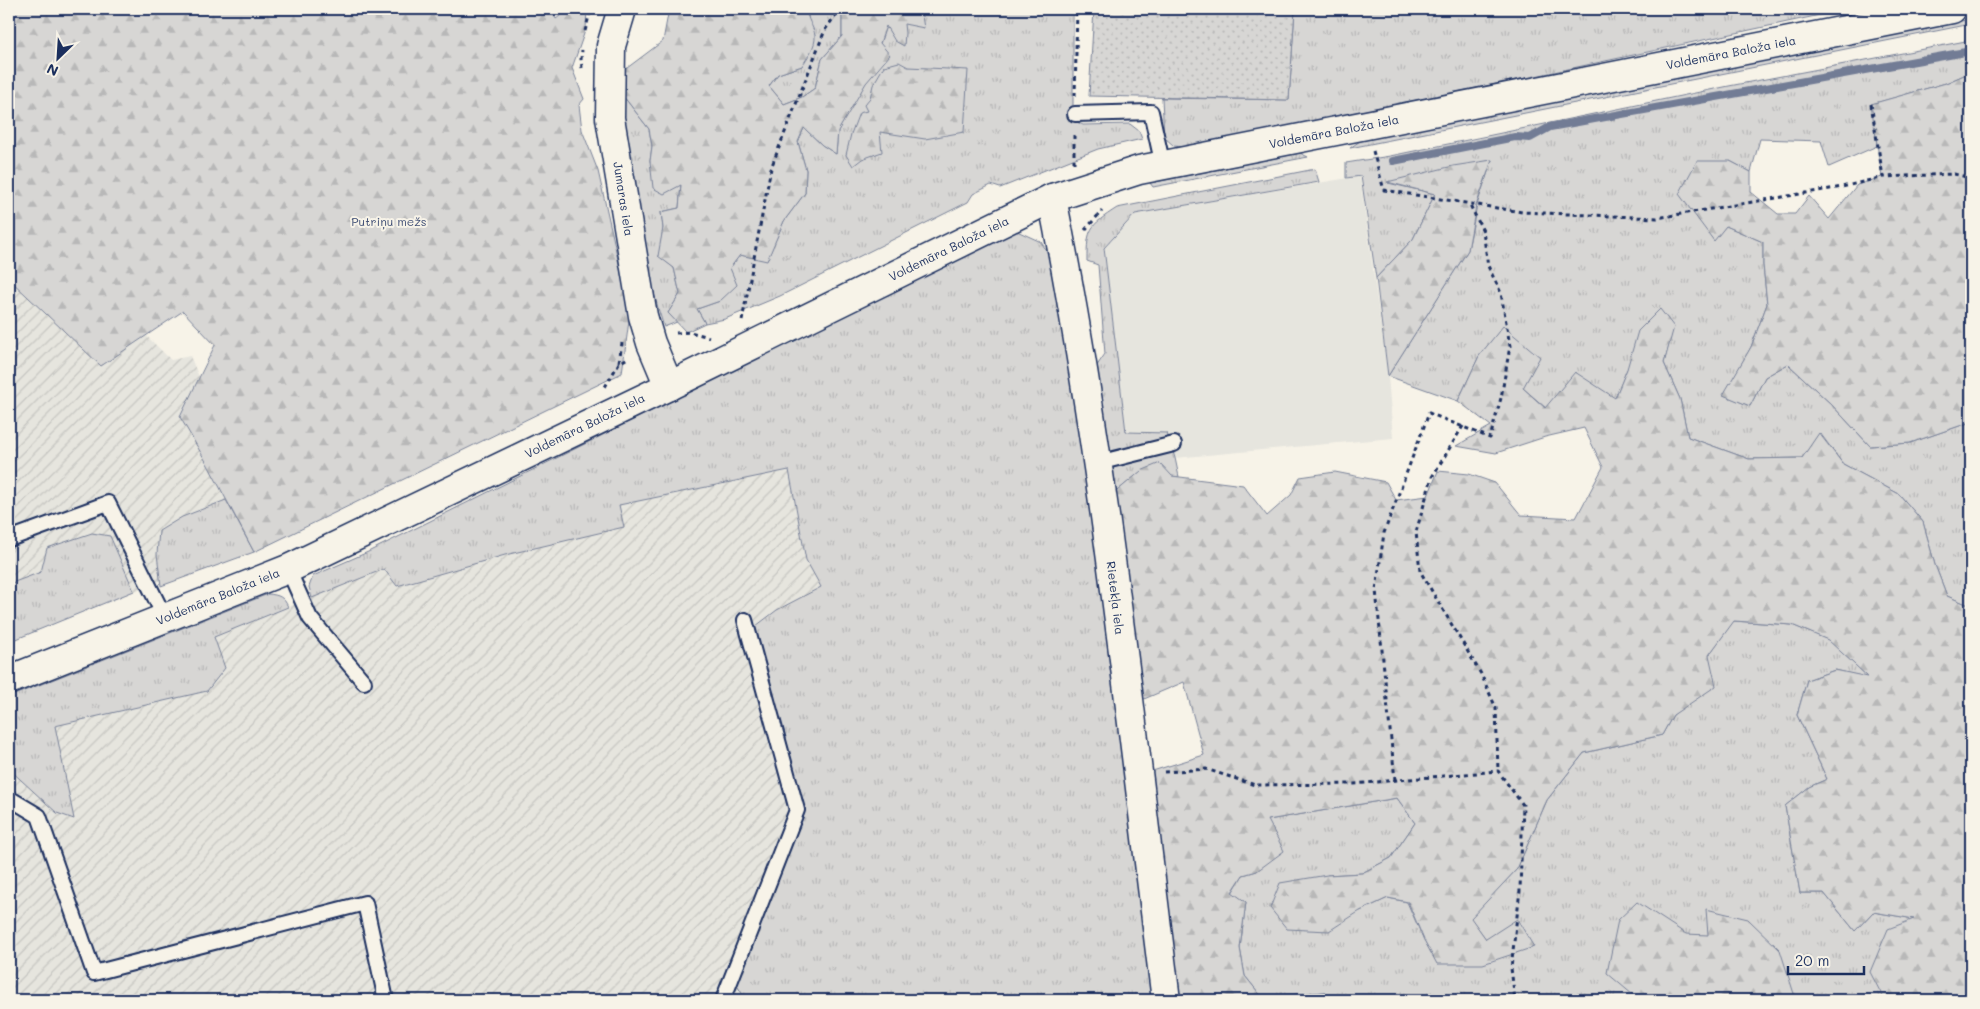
<svg xmlns="http://www.w3.org/2000/svg" width="1980" height="1009" viewBox="0 0 1980 1009" font-family="Mali,sans-serif">
  <defs>
    <pattern id="industrial-furrows" width="10" height="10" patternUnits="userSpaceOnUse" patternTransform="scale(1.25)"><rect width="10" height="10" fill="#e6e5de"/><path d="M-1 1l2-2M0 10L10 0M9 11l2-2" fill="none" stroke="#c5c5c1"/></pattern>
    <pattern id="grass-tufts" width="24" height="20" patternUnits="userSpaceOnUse" patternTransform="scale(1.25)"><rect width="24" height="20" fill="#d7d6d4"/><path d="M3 7l-1-3M5 7V3M7 7l1-3M15 17l-1-3M17 17v-4M19 17l1-3" fill="none" stroke="#b8b8b8"/></pattern>
    <pattern id="forest-firs" width="22" height="20" patternUnits="userSpaceOnUse" patternTransform="scale(1.25)"><rect width="22" height="20" fill="#d7d6d4"/><path d="M5 1l3.5 6h-7zM16 11l3.5 6h-7z" fill="#b8b8b8"/></pattern>
    <pattern id="garden-dots" width="8" height="8" patternUnits="userSpaceOnUse" patternTransform="scale(1.25)"><rect width="8" height="8" fill="#d7d6d4"/><path d="M2 2h.1M6 6h.1" fill="none" stroke="#b8b8b8" stroke-width="1.8" stroke-linecap="round"/></pattern>
  </defs>
  <rect width="100%" height="100%" fill="#f7f3e8"/>
  <filter id="ink" filterUnits="userSpaceOnUse"><feTurbulence type="fractalNoise" baseFrequency=".02" numOctaves="2"/><feDisplacementMap in="SourceGraphic" scale="10" xChannelSelector="R" yChannelSelector="G"/><feConvolveMatrix kernelMatrix="1 2 1 2 8 2 1 2 1" color-interpolation-filters="sRGB"/></filter>
  <g filter="url(#ink)">
    <path fill="#e6e5de" d="M1360 176 1388 376 1393 438 1175 458 1167 433 1126 432 1104 248 1135 214Z"/>
    <g fill="url(#industrial-furrows)">
      <path d="M9 200 171 360 190 356 209 400 316 518 9 642Z"/>
      <path d="M997 255 1128 1000H9V719L527 511Z"/>
    </g>
    <g fill="url(#grass-tufts)" stroke="#798299">
      <path d="M807 9H842V36L822 59 815 88 802 97 784 104 769 86 778 74 802 66 815 36 809 23Z"/>
      <path d="M911 9H1073V120L1083 125 1130 124 1139 131 1142 139 1098 149 1000 188 991 185 973 194 968 202 780 296 725 319 705 323 697 309 720 301 730 268 740 255 767 260 784 221 805 193 806 170 798 142 804 128 822 145 836 154 838 131 880 44 886 25 922 16Z"/>
      <path d="M1295 9H1848L1526 78 1184 147 1174 146 1164 137 1162 98 1289 100Z"/>
      <path d="M1971 19V24L1350 148 1360 141Z"/>
      <path d="M1971 40V72L1946 83 1872 104 1877 146 1829 167 1821 141 1760 139 1751 172 1730 161 1713 240 1726 226 1763 242V265L1767 304 1751 347 1724 395 1750 406 1765 377 1788 364 1831 404 1870 446 1910 443 1971 422V606L1947 596 1935 565 1923 522 1899 494 1843 464 1820 433 1802 458 1749 459 1688 437 1680 399 1664 363 1673 327 1627 369 1615 399 1546 408 1523 388 1479 356 1458 401 1388 376 1468 250 1477 205 1492 160 1388 183 1435 194 1413 239 1376 278 1361 176 1346 178V163L1390 156 1729 86Z"/>
      <path d="M624 97 649 129 652 146 650 161 664 193 681 184 679 208 661 212 663 228 659 256 674 268 680 294 668 313 677 322 664 327C647 278 641 225 632 173 628 151 620 119 624 97Z"/>
      <path d="M1300 153 1308 157 1153 187 1150 183Z"/>
      <path d="M1315 169 1319 182 1135 214 1104 248 1126 432 1167 433 1175 458 1179 477 1139 473 1111 496 1096 367 1105 354 1098 265 1087 261C1087 229 1089 226 1117 208Z"/>
      <path d="M1017 231 1041 242 1052 259 1085 462 1157 1000H743L744 997 735 982 802 811 752 629 777 610 821 587 806 560 789 470 619 505 624 527 505 555 397 586 384 569 312 598 309 587 313 576 368 552 986 244Z"/>
      <path d="M226 500 254 552 161 586 157 554 159 531 182 517Z"/>
      <path d="M92 533 110 536 134 591 9 642V584L41 572 47 548Z"/>
      <path d="M268 594C279 595 284 597 288 607L214 637 225 668 207 691 55 726 74 819 57 813 9 769V697Z"/>
      <path d="M1733 621 1792 625 1829 640 1869 678 1835 670 1807 680 1797 715 1827 779 1809 787 1785 806 1800 893H1824L1855 931 1873 912 1915 919 1884 1000H1325V992L1262 997 1245 976 1240 948 1246 902 1232 893 1243 875 1257 871 1268 820 1397 798 1415 823 1391 858 1362 873 1327 875 1360 911 1388 898 1407 902 1424 940 1438 964 1486 939 1470 918 1517 869 1547 800 1584 753 1662 735 1673 715 1687 704 1709 655Z"/>
    </g>
    <g fill="url(#forest-firs)" stroke="#798299">
      <path d="M9 9H551L556 19 569 9H587L586 28 572 68 584 99 579 105 582 130 598 171 630 313 622 373 254 552 208 465 180 417 215 345 183 311 101 366 9 279Z"/>
      <path d="M669 9H746L752 15 759 9H807C806 19 814 26 815 36 816 46 807 58 802 66L778 74 769 86 784 104 802 97 815 88 822 59 842 36V9H911L922 16 924 28 904 24 905 33 904 46 895 41 886 26 880 43 890 55 866 83 838 131 836 154 822 145 804 128 798 142 806 170 805 193 784 221 767 261 740 255 730 268 737 285 720 301 697 309 705 323 686 332 668 313 680 294 674 268 658 256 663 228 661 212 679 208 681 185 664 194 653 188 650 161 652 146 649 129 624 97 623 71 663 41Z"/>
      <path d="M899 62 908 67 968 70 964 132 925 139 880 132 882 152 862 159 853 166 846 155 851 134 859 113 867 111 864 105 870 98 873 85 884 66Z"/>
      <path d="M1971 72V422L1910 443 1870 446 1831 404 1788 364 1765 377 1750 406 1723 395 1751 347 1767 304 1763 265V242L1726 226 1714 241 1679 194 1697 161H1730L1751 172V192L1778 214H1795L1809 196 1829 219 1857 185 1882 177 1871 104 1946 83Z"/>
      <path d="M1492 160 1476 206 1468 250 1388 376 1376 278 1413 239 1435 194 1387 182 1453 166Z"/>
      <path d="M1660 309 1674 327 1664 363 1680 399 1688 437 1749 459 1802 458 1819 433 1843 464 1899 494 1923 522 1935 565 1947 596 1971 606V1000H1882L1884 999 1870 972 1888 929 1914 919 1873 912 1855 931 1824 893H1800L1785 806 1809 787 1827 779 1797 715 1807 680 1835 670 1868 677 1828 640 1792 625 1734 621 1709 655 1716 686 1673 715 1662 735 1584 753 1547 800 1517 869 1471 918 1486 939 1517 919 1534 947 1483 964H1437L1424 940 1408 902 1388 898 1360 911 1329 931 1287 929 1270 908 1280 883 1327 875 1362 873 1391 858 1415 823 1397 798 1268 820 1284 851 1257 871 1243 875 1232 892 1246 902 1240 948 1245 976 1262 997 1325 992V1000H1175L1146 773 1204 755 1184 682 1137 702 1111 496 1141 471 1160 463 1172 476 1243 485 1267 516 1291 495 1300 477 1335 472 1386 482 1396 500 1428 496 1438 471 1469 474 1495 483 1521 515 1576 518 1603 467 1584 428 1545 437 1496 453 1456 446 1491 426 1458 401 1479 356 1503 326 1540 357 1523 388 1545 408 1575 372 1615 398 1627 369 1638 331Z"/>
      <path d="M1637 902 1686 934 1708 935 1706 909 1748 919 1780 950 1796 1000H1639L1607 973 1618 920Z"/>
    </g>
    <path fill="url(#garden-dots)" stroke="#798299" d="M1094 9H1295L1289 100 1089 96Z"/>
    <g fill="none" stroke-linecap="round" stroke-linejoin="round">
      <path stroke="#727c95" stroke-width="8" d="M1393 161 1515 137 1530 138 1550 127 1971 51"/>
      <defs>
        <g id="lane">
          <path d="M1075 114 1151 112 1163 166"/>
          <path d="M1098 463 1174 444"/>
          <path d="M9 539 108 503 165 618"/>
          <path d="M288 569 310 618 364 682"/>
          <path d="M9 798 39 816 94 973 365 903 386 1000"/>
          <path d="M723 1000 797 810 745 620"/>
        </g>
        <path id="street" d="M1052 198C1105 463 1132 732 1166 1000"/>
        <g id="secondary">
          <path d="M622 9 611 46 610 118 643 316 651 343 669 386"/>
          <path d="M9 680 288 569 669 386 1052 198 1139 170 1952 9"/>
        </g>
      </defs>
      <use href="#lane" stroke="#1b2f5e" stroke-width="18"/>
      <use href="#street" stroke="#1b2f5e" stroke-width="31"/>
      <use href="#secondary" stroke="#1b2f5e" stroke-width="31"/>
      <g stroke="#1b2f5e" stroke-width="3" stroke-dasharray="4 4" stroke-linecap="butt">
        <path d="M585 31 591 9"/>
        <path d="M582 68 581 59 582 50"/>
        <path d="M1075 96 1077 9"/>
        <path d="M1871 104 1883 177"/>
        <path d="M1373 151 1384 190 1522 212 1657 218 1842 187 1883 177 1954 174 1971 178"/>
        <path d="M1074 163V132"/>
        <path d="M1085 230 1102 211"/>
        <path d="M742 321 771 168 825 30 840 9"/>
        <path d="M676 333 690 332 709 337"/>
        <path d="M619 362 622 343"/>
        <path d="M605 387 619 363 628 358"/>
        <path d="M1463 426 1432 477 1416 532 1420 571 1481 674 1496 708 1498 771"/>
        <path d="M1164 772 1206 769 1255 785 1354 784 1498 771 1523 805 1520 890 1511 968 1515 1000"/>
        <path d="M1395 780 1376 590 1384 533 1429 413 1490 438 1501 398 1510 346 1501 293 1488 266 1483 231 1469 203"/>
      </g>
      <use href="#lane" stroke="#f7f3e8" stroke-width="14"/>
      <use href="#street" stroke="#f7f3e8" stroke-width="28"/>
      <use href="#secondary" stroke="#f7f3e8" stroke-width="28"/>
    </g>
  </g>
  <g text-anchor="middle" stroke-width="4" stroke-linejoin="round" paint-order="stroke">
    <g font-size="12" fill="#1b2f5e" stroke="#f7f3e8">
      <text transform="translate(1731 53) rotate(-11)" y="4">Voldemāra Baloža iela</text>
      <text transform="translate(1334 132) rotate(-11)" y="4">Voldemāra Baloža iela</text>
      <text transform="translate(623 199) rotate(81)" y="4">Jumaras iela</text>
      <text transform="translate(949 249) rotate(-26)" y="4">Voldemāra Baloža iela</text>
      <text transform="translate(585 426) rotate(-26)" y="4">Voldemāra Baloža iela</text>
      <text transform="translate(218 597) rotate(-22)" y="4">Voldemāra Baloža iela</text>
      <text transform="translate(1115 598) rotate(83)" y="4">Rietekļa iela</text>
    </g>
    <g font-size="12" fill="#415076" stroke="#f7f3e8">
      <text x="389" y="226">Putriņu mežs</text>
    </g>
  </g>
  <rect width="1980" height="1009" fill="none" stroke="#f7f3e8" stroke-width="30"/>
  <rect x="15" y="15" width="1950" height="979" fill="none" stroke="#1b2f5e" stroke-width="2" filter="url(#ink)"/>
  <g transform="translate(58 58) rotate(205)" stroke="#f7f3e8" stroke-width="4" paint-order="stroke">
  <path d="M0-4L9 19L0 12L-9 19Z" fill="#1b2f5e"/>
  <text y="-8" font-size="14" font-weight="bold" text-anchor="middle" fill="#1b2f5e">N</text>
  </g>
  <path d="M1788 966v8h76v-8" fill="none" stroke="#1b2f5e" stroke-width="2.5"/>
  <text x="1795" y="966" font-size="15" fill="#1b2f5e" stroke="#f7f3e8" stroke-width="4" paint-order="stroke">20 m</text>
</svg>
